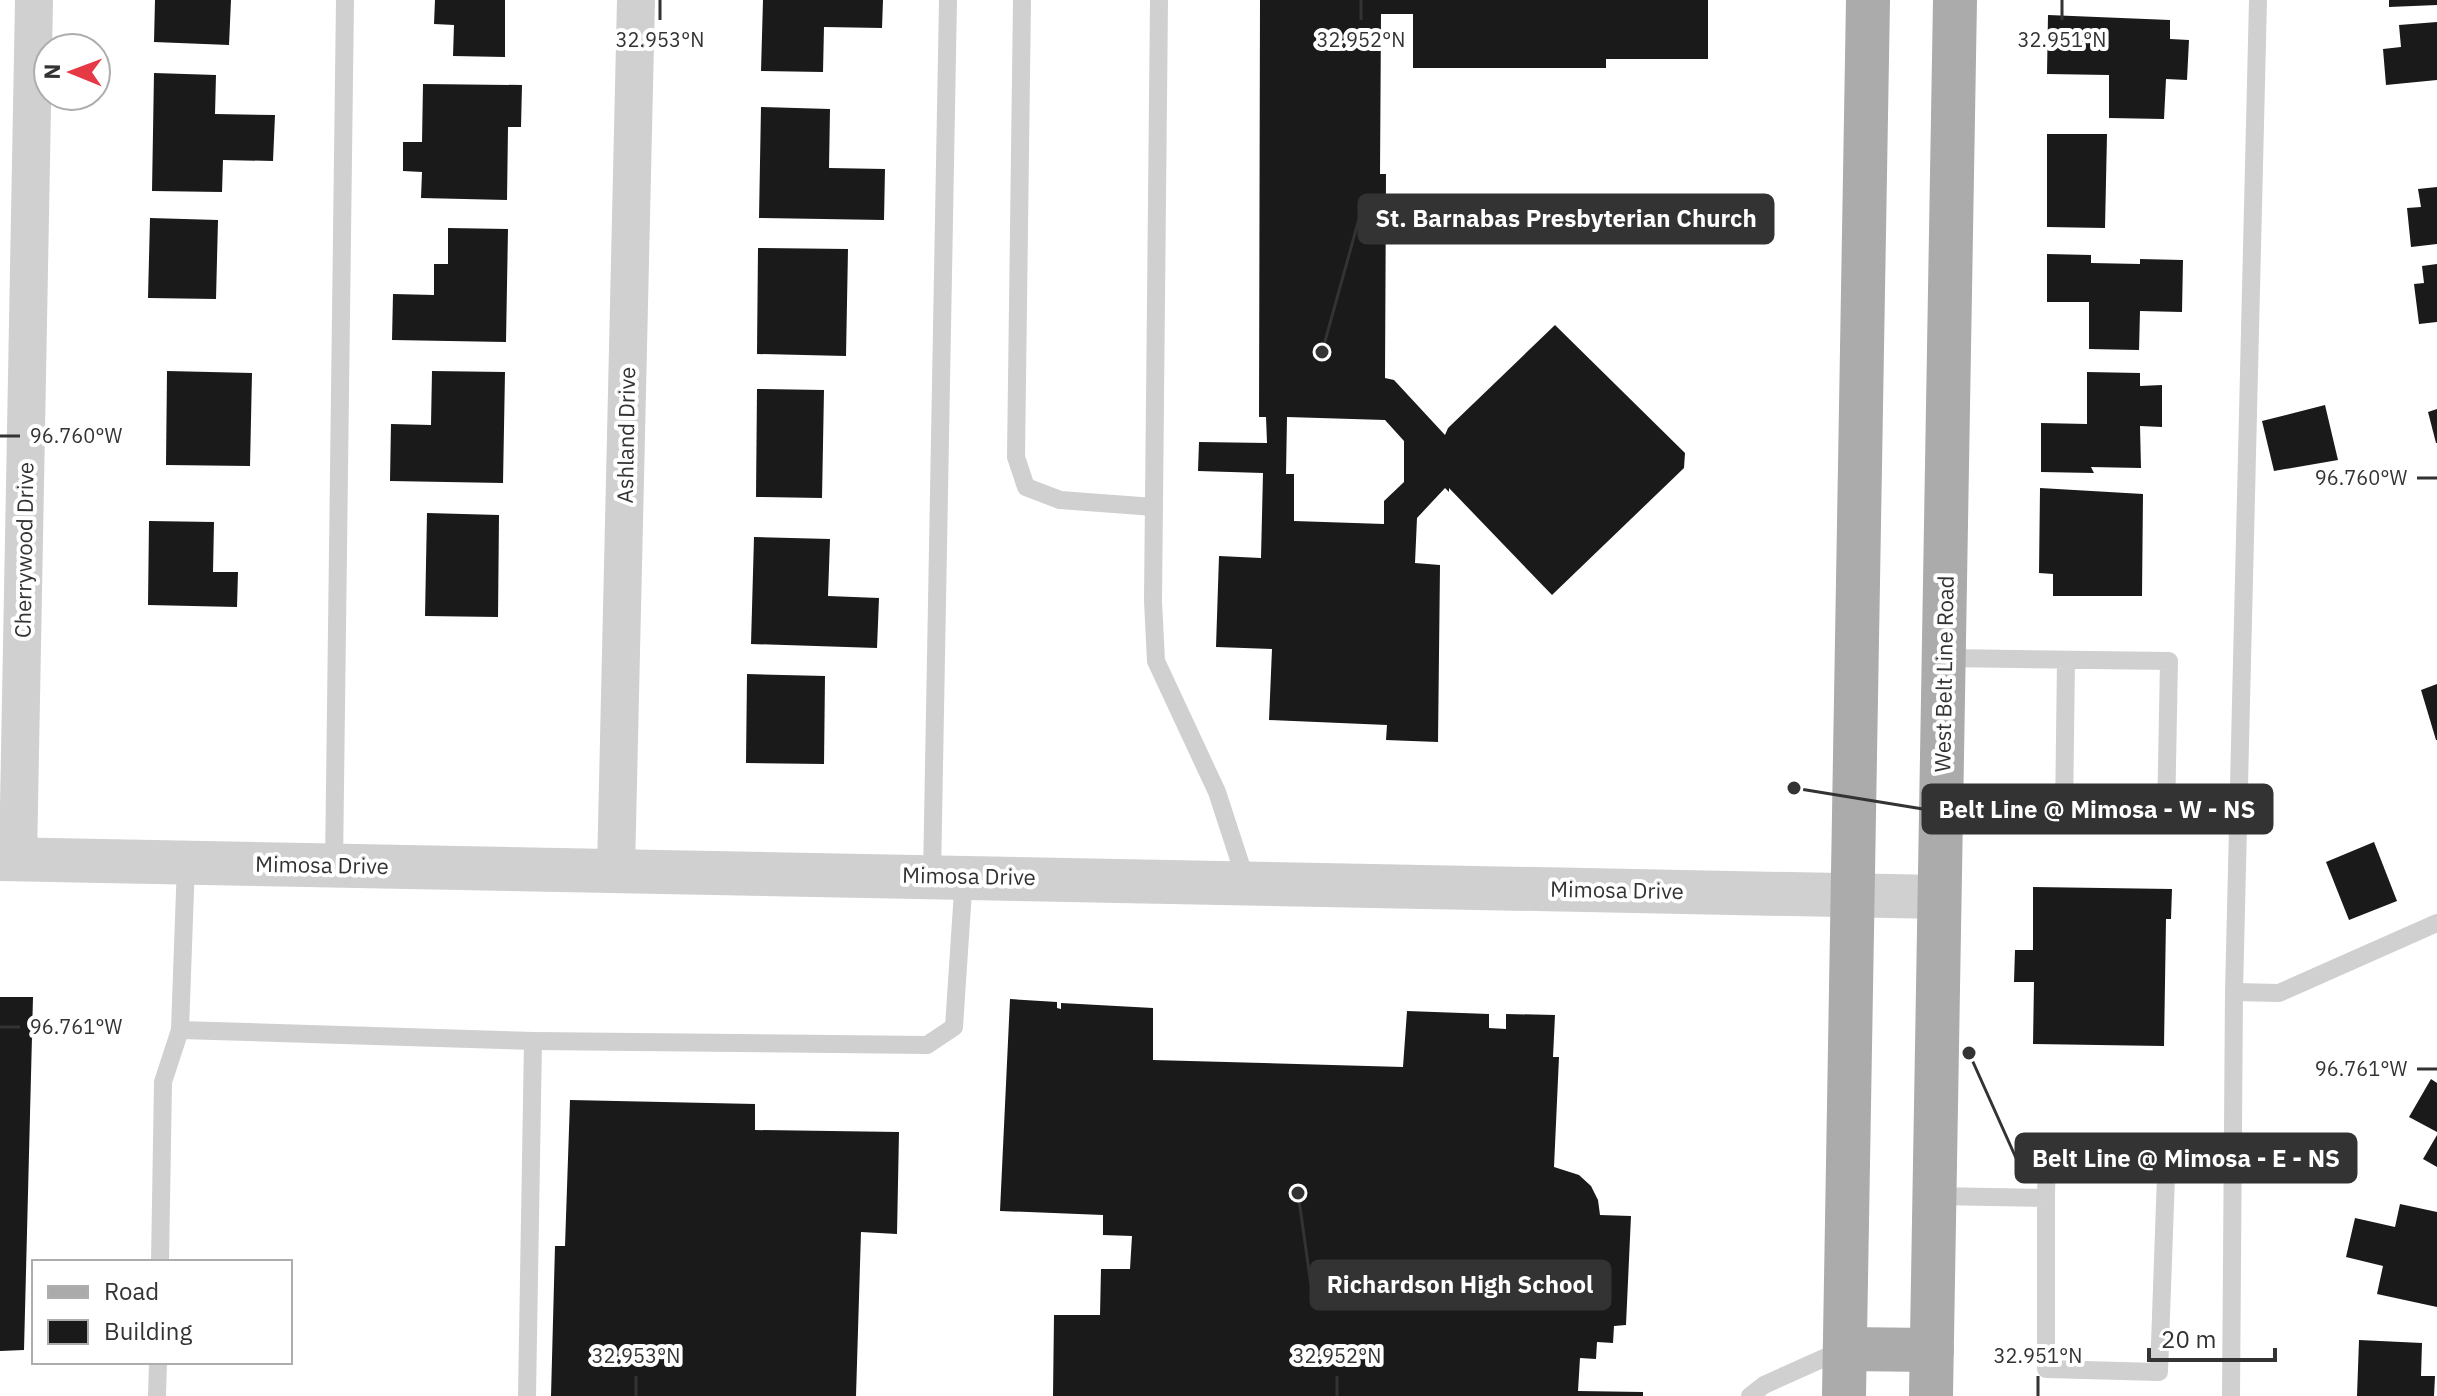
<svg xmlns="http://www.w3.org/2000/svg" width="2437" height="1396" viewBox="0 0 2437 1396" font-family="'IBM Plex Sans',sans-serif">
  <rect width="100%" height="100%" fill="#fff"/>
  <g fill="#1a1a1a" fill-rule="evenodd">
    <path d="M155 0H231L229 45 154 42Z"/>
    <path d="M435 0H505V57L453 56 454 25 434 24Z"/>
    <path d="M763 0H883L882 28 824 27 823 72 761 71Z"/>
    <path d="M1260 0H1708V59H1606V68H1413V14H1381L1380 174H1386L1385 378 1394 380 1445 435 1448 428 1555 325 1685 453 1684 468 1552 595 1449 488V492L1445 488 1417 518 1415 563 1440 565 1438 742 1386 740 1387 725 1269 720 1272 649 1216 647 1219 556 1261 558 1263 473 1198 471 1199 442 1267 443 1266 417H1259ZM1287 417 1385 420 1404 441V482L1384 501V524L1294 521V474H1286Z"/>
    <path d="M2389 0H2437V5L2389 7Z"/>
    <path d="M2048 15 2170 20V39L2189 40 2187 80 2166 79 2164 119 2109 118V75L2047 74Z"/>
    <path d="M2437 22V80L2386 85 2383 49 2401 47 2399 25Z"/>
    <path d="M154 73 216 75 215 114 275 115 273 161 223 160 222 192 152 191Z"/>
    <path d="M423 84 522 85 521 127H508L507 200 421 198 422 172 403 171V142H422Z"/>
    <path d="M761 107 830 109 829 168 885 169 884 220 759 218Z"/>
    <path d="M2047 134H2107L2105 228 2047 227Z"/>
    <path d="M2437 187V244L2411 247 2407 208 2421 207 2418 189Z"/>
    <path d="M150 218 218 220 216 299 148 298Z"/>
    <path d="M448 228 508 229 506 342 392 340 393 294 434 295V264H448Z"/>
    <path d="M758 248 848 249 846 356 757 354Z"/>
    <path d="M2047 254 2091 255V263L2140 264V259L2183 260 2182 312 2140 311 2139 350 2089 349V302H2047Z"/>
    <path d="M2437 264V322L2419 324 2414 284 2424 283 2422 266Z"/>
    <path d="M167 371 252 373 250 466 166 465Z"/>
    <path d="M432 371 505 372 503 483 390 481 391 424 431 425Z"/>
    <path d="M2087 372 2140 373V386L2162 385V427L2140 426 2141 468 2091 467 2094 473 2041 472V423L2087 424Z"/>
    <path d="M757 389 824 390 822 498 756 497Z"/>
    <path d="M2325 405 2338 460 2274 471 2262 421Z"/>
    <path d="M2437 409V443H2436L2428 412Z"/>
    <path d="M2040 488 2143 494 2142 596H2053V574L2039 573Z"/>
    <path d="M427 513 499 515 498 617 425 616Z"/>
    <path d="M149 521 214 522 213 572H238L237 607 148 605Z"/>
    <path d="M754 537 830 539 828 596 879 598 877 648 751 644Z"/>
    <path d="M747 674 825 676 824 764 746 763Z"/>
    <path d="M2437 684V740H2436L2421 690Z"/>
    <path d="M2374 842 2397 901 2349 920 2326 862Z"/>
    <path d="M2033 887 2172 889 2171 919H2166L2164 1046 2033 1044 2034 982H2014L2015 950H2033Z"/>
    <path d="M0 997H33L24 1350 0 1351Z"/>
    <path d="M1010 999 1057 1002V1008L1061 1009V1003L1153 1008V1060L1403 1067 1407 1011 1489 1014V1028L1506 1029V1014L1555 1015 1553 1057H1559L1554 1167 1579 1175 1591 1186 1598 1200 1600 1215 1631 1216 1626 1325 1614 1326 1613 1343 1597 1342 1596 1359 1580 1358 1578 1391 1643 1392V1396H1053L1054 1315H1100L1101 1269H1130L1132 1236 1103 1235V1215L1000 1211Z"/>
    <path d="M2431 1079 2437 1083V1132L2409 1117Z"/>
    <path d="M570 1100 755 1104V1130L899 1132 897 1234 861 1232 856 1396H551L555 1246H565Z"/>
    <path d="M2437 1135V1167L2423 1159Z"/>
    <path d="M2400 1204 2437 1212V1307L2377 1294 2383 1266 2346 1257 2355 1218 2395 1227Z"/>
    <path d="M2359 1340 2422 1343 2421 1376H2435L2434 1396H2357Z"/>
  </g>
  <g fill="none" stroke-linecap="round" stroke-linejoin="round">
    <g stroke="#d0d0d0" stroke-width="18">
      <path d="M1022 0 1016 457 1026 487 1060 500 1154 507"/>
      <path d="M1159 0 1153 601 1156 661 1217 792 1246 881"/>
      <path d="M1945 658 2169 661 2166 817 2064 816 2066 660"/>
      <path d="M334 865 345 0"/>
      <path d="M932 876 948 0"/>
      <path d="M2234 992 2279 993 2437 923"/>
      <path d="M180 1030 186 863"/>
      <path d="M1934 1196 2046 1198 2047 1145 2167 1148 2159 1372 2046 1369V1198"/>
      <path d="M160 1262 163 1082 180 1030 533 1041 927 1045 954 1027 964 876"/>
      <path d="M157 1396 158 1362"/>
      <path d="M527 1396 533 1041"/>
      <path d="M1750 1396 1764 1385 1842 1350"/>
      <path d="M2231 1396 2234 992 2258 0"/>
    </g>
    <g stroke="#d0d0d0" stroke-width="38">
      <path d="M18 860 34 0"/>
      <path d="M616 870 636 0"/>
    </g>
    <path stroke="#d0d0d0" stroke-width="44" d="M0 859 1939 897"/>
    <g stroke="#ababab" stroke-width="44">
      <path d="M1845 1349 1932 1350"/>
      <path d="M1844 1396 1868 0"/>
      <path d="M1931 1396 1955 0"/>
    </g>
  </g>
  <path fill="none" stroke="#333" stroke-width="3" d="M660 20V0M1361 20V0M2062 20V0M0 436H20M2417 478H2437M0 1027H20M2417 1069H2437M636 1396V1376M1337 1396V1376M2038 1396V1376"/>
  <g text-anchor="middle" stroke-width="8" stroke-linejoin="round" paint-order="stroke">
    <g font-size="22" fill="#333" stroke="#fff">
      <text transform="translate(626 435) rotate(-89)" y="8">Ashland Drive</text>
      <text transform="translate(24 550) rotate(-89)" y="8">Cherrywood Drive</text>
      <text transform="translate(1944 674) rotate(-89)" y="8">West Belt Line Road</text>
      <text transform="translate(322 865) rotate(1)" y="8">Mimosa Drive</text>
      <text transform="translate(969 876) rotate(1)" y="8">Mimosa Drive</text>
      <text transform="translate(1617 890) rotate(1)" y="8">Mimosa Drive</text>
    </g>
  </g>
  <g font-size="20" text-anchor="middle" fill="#333" stroke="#fff" stroke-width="8" stroke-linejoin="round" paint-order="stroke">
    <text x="660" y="47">32.953°N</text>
    <text x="1361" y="47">32.952°N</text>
    <text x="2062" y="47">32.951°N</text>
    <text x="76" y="443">96.760°W</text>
    <text x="2361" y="485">96.760°W</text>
    <text x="76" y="1034">96.761°W</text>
    <text x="2361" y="1076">96.761°W</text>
    <text x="636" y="1363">32.953°N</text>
    <text x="1337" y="1363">32.952°N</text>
    <text x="2038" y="1363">32.951°N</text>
  </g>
  <path fill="none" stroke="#333" stroke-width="3" d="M1322 352L1359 219M1794 788L1923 809M1969 1053L2016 1158M1298 1193L1311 1285"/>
  <g fill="#333" stroke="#fff" stroke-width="3">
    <circle cx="1322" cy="352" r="8"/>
    <circle cx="1794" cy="788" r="8"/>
    <circle cx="1969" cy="1053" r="8"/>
    <circle cx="1298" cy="1193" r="8"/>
  </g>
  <g fill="#333" stroke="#333" stroke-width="3">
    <rect x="1359" y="195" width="414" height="48" rx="8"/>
    <rect x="1923" y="785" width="349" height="48" rx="8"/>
    <rect x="2016" y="1134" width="340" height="48" rx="8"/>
    <rect x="1311" y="1261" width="299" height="48" rx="8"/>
  </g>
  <g font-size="24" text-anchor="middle" font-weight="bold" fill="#fff">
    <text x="1566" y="227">St. Barnabas Presbyterian Church</text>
    <text x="2097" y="818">Belt Line @ Mimosa - W - NS</text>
    <text x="2186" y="1167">Belt Line @ Mimosa - E - NS</text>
    <text x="1460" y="1293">Richardson High School</text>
  </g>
  <rect x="32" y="1260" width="260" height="104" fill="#ffffff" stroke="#adadad" stroke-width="2"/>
  <rect x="48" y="1286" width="40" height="12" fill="#ababab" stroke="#adadad" stroke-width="2"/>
  <text x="104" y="1300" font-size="24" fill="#333333">Road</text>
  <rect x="48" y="1320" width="40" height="24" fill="#1a1a1a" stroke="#adadad" stroke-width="2"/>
  <text x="104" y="1340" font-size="24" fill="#333333">Building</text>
  <g transform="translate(72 72) rotate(271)"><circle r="38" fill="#ffffff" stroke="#adadad" stroke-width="2"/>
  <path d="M0-6L14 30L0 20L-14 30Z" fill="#e63946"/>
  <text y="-12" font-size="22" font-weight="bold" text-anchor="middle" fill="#333333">N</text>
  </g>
  <path d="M2149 1348v12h126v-12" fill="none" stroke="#333333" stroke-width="4"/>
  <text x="2161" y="1348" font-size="24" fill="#333333" stroke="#ffffff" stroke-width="6" paint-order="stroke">20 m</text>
</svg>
